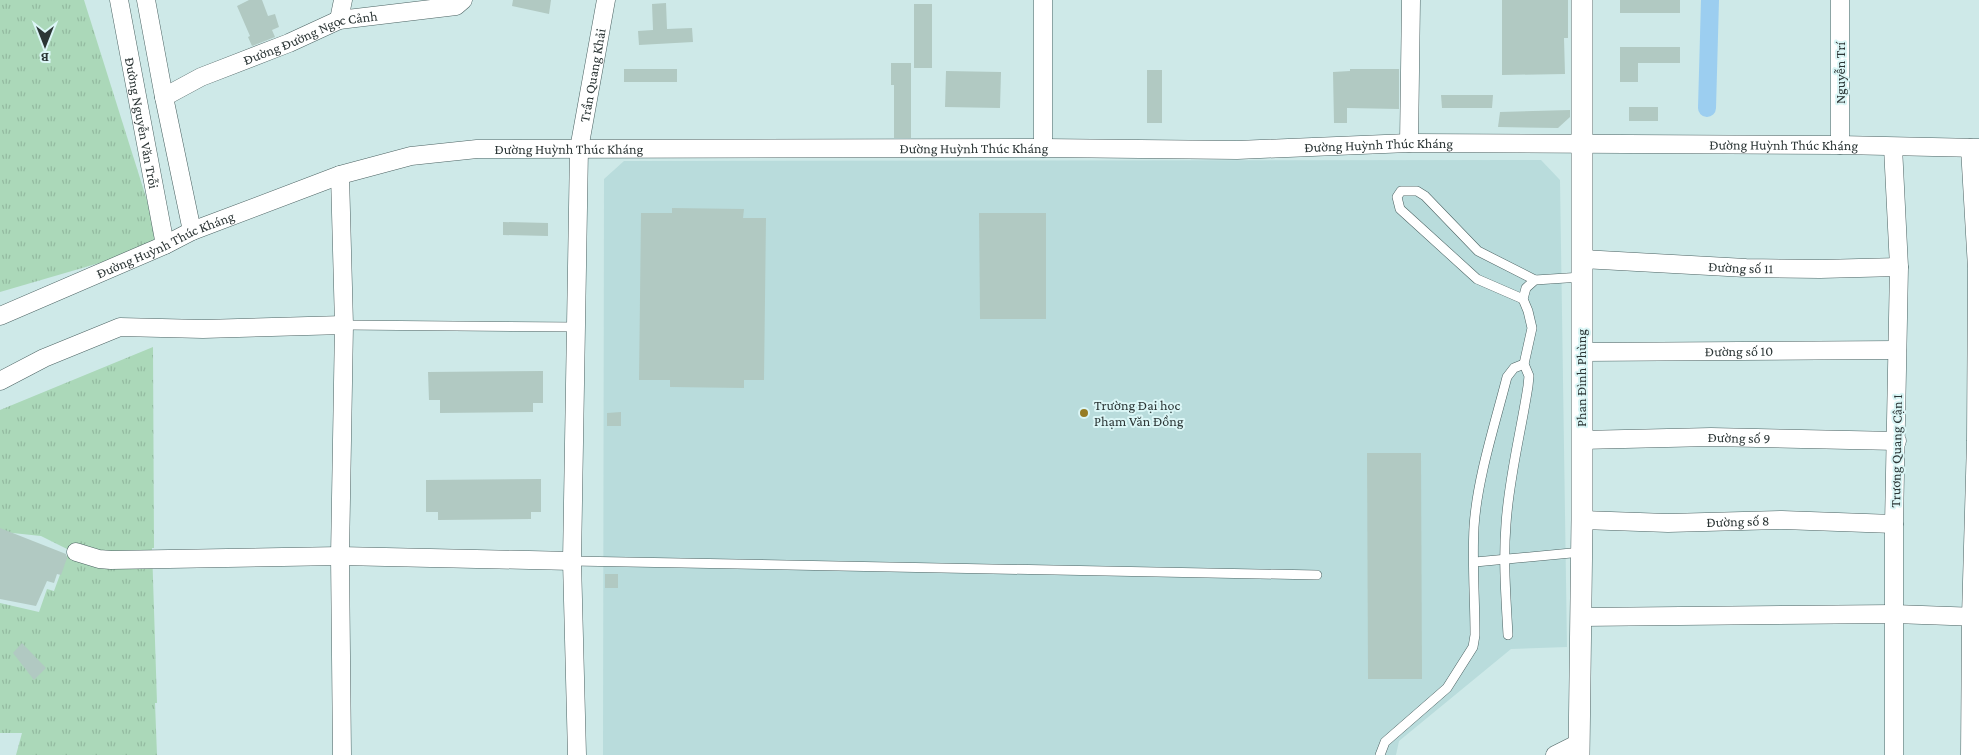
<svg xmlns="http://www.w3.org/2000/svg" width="1979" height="755" viewBox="0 0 1979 755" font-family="'Crimson Pro',serif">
  <defs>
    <pattern id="grass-tufts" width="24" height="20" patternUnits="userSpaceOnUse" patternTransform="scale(1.25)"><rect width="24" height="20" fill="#abd8b9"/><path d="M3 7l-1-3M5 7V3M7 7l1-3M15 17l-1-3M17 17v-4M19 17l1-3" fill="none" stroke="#93baa0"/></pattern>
  </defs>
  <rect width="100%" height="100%" fill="#cee9e8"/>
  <path fill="#b9dcdc" d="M1541 160 1560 180 1567 647 1511 649 1399 741 1396 755H603L604 179 624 161Z"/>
  <g fill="url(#grass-tufts)">
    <path d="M0 0H84L161 245 0 292Z"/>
    <path d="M153 347 154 548H152L157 703H155L157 755H16L22 733H0V603L39 612 47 589 54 591 69 550 41 536 3 532 0 535V410Z"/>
  </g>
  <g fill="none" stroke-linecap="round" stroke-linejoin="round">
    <path stroke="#9ccef0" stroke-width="18" d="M1707 108 1710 0"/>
  </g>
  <g fill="#b1c9c2">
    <path d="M249 0H262L268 16 275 14 279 27 272 30 275 37 252 46 248 37 250 36 237 6Z"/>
    <path d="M513 0H551L549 14 512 6Z"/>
    <path d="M1502 0H1568V38H1564L1565 74 1502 75Z"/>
    <rect x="1620" y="0" width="60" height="13"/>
    <path d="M666 3 667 29 692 28 693 42 639 45 638 31 653 30 652 4Z"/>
    <rect x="914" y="4" width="18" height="64"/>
    <path d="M1620 47H1680V63H1638V82H1620Z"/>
    <path d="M891 63H911V138H894V85H891Z"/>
    <rect x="624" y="69" width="53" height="13"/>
    <path d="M1350 69H1399V109L1347 108V123H1334L1333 72 1350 71Z"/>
    <rect x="1147" y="70" width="15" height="53"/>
    <path d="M946 71 1001 72 1000 108 945 107Z"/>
    <path d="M1441 95H1493L1492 108H1442Z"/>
    <rect x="1629" y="107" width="29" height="14"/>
    <path d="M1570 110V117L1558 128 1498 127 1500 112Z"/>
    <path d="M672 208 744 209 743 218H766L764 380H744V388L670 387V380H639L641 213H672Z"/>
    <path d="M979 213H1046V319H980Z"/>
    <path d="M503 222 548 223V236L503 235Z"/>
    <path d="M543 371V403H533V412L440 413V400H429L428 372Z"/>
    <path d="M621 412V426H607V413Z"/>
    <path d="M1367 453H1421L1422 679H1368Z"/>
    <path d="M541 479V512H531V519L438 520V512H426V480Z"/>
    <path d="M0 528 66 554 67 558 61 575 57 574 54 583 47 581 36 606 0 599Z"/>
    <rect x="605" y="574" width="13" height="14"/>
    <path d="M22 643 46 668 34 680 13 653Z"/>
  </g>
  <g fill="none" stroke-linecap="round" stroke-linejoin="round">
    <defs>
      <g id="service">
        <path d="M1523 299 1477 279 1400 209 1397 197 1401 191H1417L1425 196 1478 251 1535 280"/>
        <path d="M344 325 577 327"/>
        <path d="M572 561 1317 575"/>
        <path d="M1475 562 1582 552"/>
        <path d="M1508 635C1506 598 1503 561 1506 524 1509 477 1521 432 1528 386L1529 376 1524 364 1532 328 1528 311 1523 299 1526 288 1535 280 1582 277"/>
        <path d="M1380 755 1385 742 1447 688 1473 647 1475 635C1475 599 1472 563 1474 527 1477 479 1495 424 1507 377L1514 368 1524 364"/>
      </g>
      <g id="minor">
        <path id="s1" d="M119 0 165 245"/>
        <path d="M146 0 164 97 192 231"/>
        <path d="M1043 0V148"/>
        <path d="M339 20 343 0"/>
        <path id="s2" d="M164 97 201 77 289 43 339 20 456 6 463 0"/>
        <path d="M1409 143 1411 0"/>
        <path d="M1840 145V0"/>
        <path d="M1893 147 1899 267 1894 524V755"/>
        <path d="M1970 148 1977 268 1976 441 1971 617 1970 755"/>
        <path d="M340 175 344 325 340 556 342 755"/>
        <path id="s3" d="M1582 259 1746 268 1820 269 1899 267"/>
        <path id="s4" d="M0 316 165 245 192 231 340 175 411 156 477 149 1043 148 1237 150 1409 143 1840 145 1979 148"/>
        <path id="s5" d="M1581 352 1897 350"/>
        <path d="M0 381 44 358 120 327 203 329 344 325"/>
        <path id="s6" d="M1581 440 1711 437 1897 441"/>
        <path id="s7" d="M1582 520 1668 523 1782 520 1894 524"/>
        <path d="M76 552 99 559 111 560 340 556 572 561"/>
        <path d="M1581 617 1894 614 1979 617"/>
        <path id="s8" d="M577 755 572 561 579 149 606 0"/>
        <path d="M1555 755 1579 743"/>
      </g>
      <path id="tertiary" d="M1579 755 1582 520V0"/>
    </defs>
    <use href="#service" stroke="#4b6262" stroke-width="10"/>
    <use href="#minor" stroke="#4b6262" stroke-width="19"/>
    <use href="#tertiary" stroke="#4b6262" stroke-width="22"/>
    <use href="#service" stroke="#fff" stroke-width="9"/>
    <use href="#minor" stroke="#fff" stroke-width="18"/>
    <use href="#tertiary" stroke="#fff" stroke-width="21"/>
  </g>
  <circle fill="#967c24" stroke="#dbf6f6" stroke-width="2" cx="1084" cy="413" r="5"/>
  <g text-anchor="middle" stroke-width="4" stroke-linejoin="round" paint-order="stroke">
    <g font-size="14" fill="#2b3535" stroke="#dbf6f6">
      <text dy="5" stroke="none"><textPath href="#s2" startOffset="159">Đường Đường Ngọc Cảnh</textPath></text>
      <text transform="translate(1840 73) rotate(-90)" y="5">Nguyễn Trí</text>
      <text dy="5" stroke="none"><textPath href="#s8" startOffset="681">Trần Quang Khải</textPath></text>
      <text dy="5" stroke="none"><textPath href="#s1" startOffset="125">Đường Nguyễn Văn Trỗi</textPath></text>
      <text dy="5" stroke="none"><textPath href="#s4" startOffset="1815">Đường Huỳnh Thúc Kháng</textPath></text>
      <text dy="5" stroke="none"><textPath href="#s4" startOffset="1410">Đường Huỳnh Thúc Kháng</textPath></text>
      <text dy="5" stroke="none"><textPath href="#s4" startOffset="1005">Đường Huỳnh Thúc Kháng</textPath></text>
      <text dy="5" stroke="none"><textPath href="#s4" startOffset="600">Đường Huỳnh Thúc Kháng</textPath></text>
      <text dy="5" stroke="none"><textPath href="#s4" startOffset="180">Đường Huỳnh Thúc Kháng</textPath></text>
      <text dy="5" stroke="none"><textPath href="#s3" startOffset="159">Đường số 11</textPath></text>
      <text dy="5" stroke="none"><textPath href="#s5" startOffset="158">Đường số 10</textPath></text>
      <text transform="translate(1581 378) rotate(-90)" y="5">Phan Đình Phùng</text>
      <text dy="5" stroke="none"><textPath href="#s6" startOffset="158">Đường số 9</textPath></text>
      <text transform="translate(1896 451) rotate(-89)" y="5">Trương Quang Cận 1</text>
      <text dy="5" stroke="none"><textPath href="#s7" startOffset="156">Đường số 8</textPath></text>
    </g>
    <g font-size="14" fill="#2b3535" stroke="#dbf6f6" text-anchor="start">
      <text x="1094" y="410">Trường Đại học<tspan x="1094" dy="16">Phạm Văn Đồng</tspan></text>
    </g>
  </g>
  <g transform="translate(45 45) rotate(180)" stroke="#dbf6f6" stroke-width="4" paint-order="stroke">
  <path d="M0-4L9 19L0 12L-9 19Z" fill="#2b3535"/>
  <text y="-8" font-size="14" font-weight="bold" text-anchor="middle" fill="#2b3535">B</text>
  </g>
</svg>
